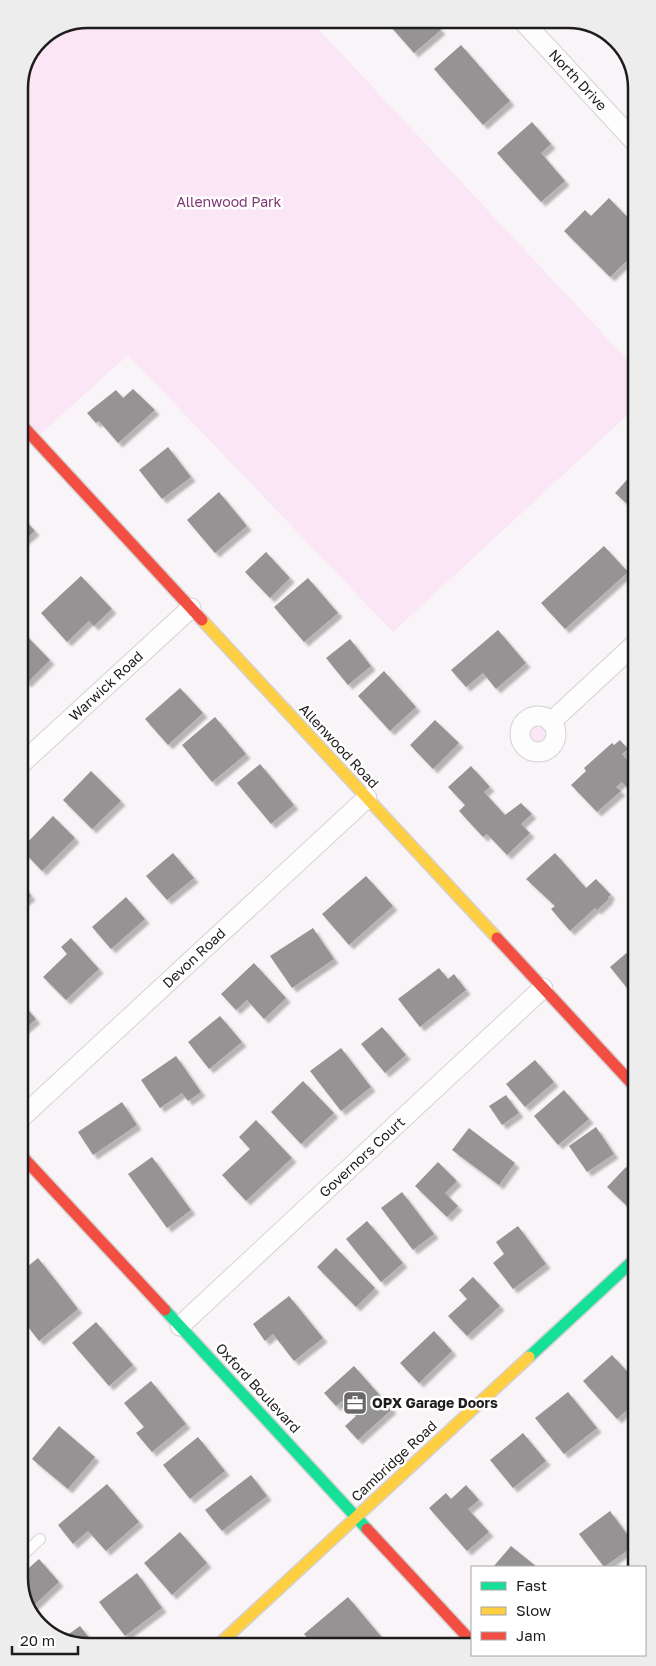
<svg xmlns="http://www.w3.org/2000/svg" width="656" height="1666" viewBox="0 0 656 1666" font-family="'Golos Text',sans-serif">
  <defs>
    <filter id="shadow"><feDropShadow dx="4.5" dy="4.5" stdDeviation="1" flood-color="#0004"/></filter>
  </defs>
  <rect width="100%" height="100%" fill="#f8f4f7"/>
  <g fill="#fae6f5">
    <path d="M88 19H309L634 367V409L393 632 128 355 37 437 20 418 19 83 39 39Z"/>
    <circle cx="538" cy="734" r="18"/>
  </g>
  <g fill="#969395" filter="url(#shadow)">
    <path d="M384 19H431L441 30 414 53Z"/>
    <path d="M461 45 510 101 483 125 434 69Z"/>
    <path d="M532 122 551 144 541 153 565 181 541 202 497 153Z"/>
    <path d="M609 198 634 224V254L610 277 564 231 585 210 591 216Z"/>
    <path d="M133 389 155 410 118 443 99 421 96 423 87 413 116 390 123 398Z"/>
    <path d="M168 447 191 477 162 499 139 470Z"/>
    <path d="M635 471V511L615 493Z"/>
    <path d="M219 492 247 526 215 553 187 520Z"/>
    <path d="M20 515 35 531 20 544 23 547 20 550Z"/>
    <path d="M604 546 628 572 565 629 541 603Z"/>
    <path d="M266 552 290 578 270 598 245 572Z"/>
    <path d="M81 576 112 609 94 626 89 621 67 642 41 613Z"/>
    <path d="M308 578 338 613 304 642 274 607Z"/>
    <path d="M20 629 50 660 27 683 20 676Z"/>
    <path d="M498 630 526 663 496 689 483 673 466 687 451 670Z"/>
    <path d="M350 639 371 666 348 685 326 658Z"/>
    <path d="M384 671 416 707 390 731 358 696Z"/>
    <path d="M180 688 203 713 168 745 145 719Z"/>
    <path d="M215 717 246 754 212 782 182 745Z"/>
    <path d="M435 720 459 743 433 769 410 745Z"/>
    <path d="M620 740 628 749 622 754 635 768V788L631 792 622 782 616 787 621 791 597 812 571 785 586 771 584 768 612 743 614 745Z"/>
    <path d="M260 764 294 805 271 824 237 783Z"/>
    <path d="M471 766 490 787 484 792 505 815 521 803 532 814 521 824 530 833 507 855 487 834 483 837 459 811 465 805 448 787Z"/>
    <path d="M91 771 121 801 92 829 63 800Z"/>
    <path d="M53 816 75 838 42 871 21 849Z"/>
    <path d="M173 853 194 878 167 900 146 876Z"/>
    <path d="M555 853 586 888 596 879 611 895 608 897 609 899 597 910 595 908 570 931 551 909 555 906 526 879Z"/>
    <path d="M366 876 393 906 349 945 322 914Z"/>
    <path d="M21 883 31 896 21 904Z"/>
    <path d="M126 897 145 919 111 949 92 927Z"/>
    <path d="M313 928 334 959 292 988 270 956Z"/>
    <path d="M71 938 99 969 66 1000 43 977 67 954 61 947Z"/>
    <path d="M636 945V988L631 993 610 967Z"/>
    <path d="M254 963 286 998 264 1019 247 1000 236 1010 221 994Z"/>
    <path d="M439 968 448 979 454 974 466 990 420 1027 398 999Z"/>
    <path d="M21 1002 36 1019 21 1032Z"/>
    <path d="M220 1016 242 1042 209 1069 188 1042Z"/>
    <path d="M382 1027 406 1055 385 1073 361 1044Z"/>
    <path d="M341 1048 371 1087 341 1111 310 1071Z"/>
    <path d="M176 1056 201 1092 188 1101 182 1093 160 1108 141 1080Z"/>
    <path d="M535 1060 554 1082 525 1107 506 1084Z"/>
    <path d="M303 1081 334 1113 301 1144 271 1112Z"/>
    <path d="M564 1090 589 1119 558 1145 534 1116Z"/>
    <path d="M506 1095 519 1113 502 1125 489 1106Z"/>
    <path d="M122 1102 137 1125 93 1155 78 1132Z"/>
    <path d="M256 1120 292 1158 246 1201 222 1175 250 1149 239 1137Z"/>
    <path d="M596 1127 614 1154 587 1172 569 1146Z"/>
    <path d="M469 1128 515 1163 499 1185 452 1150Z"/>
    <path d="M152 1157 191 1210 167 1228 128 1174Z"/>
    <path d="M438 1162 457 1181 445 1193 458 1206 447 1217 415 1186Z"/>
    <path d="M626 1167 636 1176V1200L629 1208 607 1187Z"/>
    <path d="M402 1192 434 1234 413 1250 381 1208Z"/>
    <path d="M367 1221 403 1263 381 1282 346 1239Z"/>
    <path d="M518 1226 546 1264 513 1289 493 1263 504 1254 496 1242Z"/>
    <path d="M336 1248 375 1288 356 1307 317 1267Z"/>
    <path d="M38 1258 78 1309 39 1341 22 1319V1271Z"/>
    <path d="M473 1277 500 1306 467 1336 448 1316 467 1299 459 1290Z"/>
    <path d="M289 1296 323 1338 294 1361 273 1334 265 1341 253 1324Z"/>
    <path d="M96 1322 133 1365 109 1386 72 1343Z"/>
    <path d="M434 1331 452 1351 419 1383 400 1363Z"/>
    <path d="M612 1355 637 1382V1401L617 1419 583 1381Z"/>
    <path d="M354 1366 392 1409 358 1440 345 1426 356 1416 342 1401 336 1406 324 1393Z"/>
    <path d="M151 1381 186 1424 152 1452 136 1433 144 1427 124 1403Z"/>
    <path d="M568 1392 597 1428 564 1454 535 1418Z"/>
    <path d="M59 1426 95 1457 68 1489 32 1459Z"/>
    <path d="M523 1433 546 1461 513 1488 490 1460Z"/>
    <path d="M198 1437 225 1471 190 1499 163 1465Z"/>
    <path d="M251 1475 267 1496 222 1531 205 1510Z"/>
    <path d="M107 1484 139 1522 106 1551 88 1531 73 1544 58 1525Z"/>
    <path d="M466 1485 479 1500 468 1509 489 1532 467 1551 429 1508 446 1493 451 1499Z"/>
    <path d="M610 1511 635 1545 604 1567 579 1534Z"/>
    <path d="M180 1532 207 1563 172 1595 144 1563Z"/>
    <path d="M511 1546 537 1567H493Z"/>
    <path d="M39 1559 59 1582 29 1610 22 1600V1574Z"/>
    <path d="M137 1573 162 1608 125 1636 99 1602Z"/>
    <path d="M348 1597 384 1640 378 1645 314 1646 304 1634Z"/>
    <path d="M80 1626 96 1647H83L62 1639Z"/>
  </g>
  <g fill="none" stroke-linecap="round" stroke-linejoin="round">
    <defs>
      <path id="lane" d="M22 1556 40 1539"/>
      <g id="street">
        <path d="M521 19 634 141"/>
        <circle cx="538" cy="734" r="18"/>
        <path d="M551 722 635 644"/>
        <path d="M20 765 191 608"/>
        <path d="M21 1118 367 798"/>
        <path d="M180 1326 543 988"/>
      </g>
      <g id="fast">
        <path d="M165 1310 367 1529"/>
        <path d="M529 1357 636 1258"/>
      </g>
      <g id="slow">
        <path d="M202 620 497 938"/>
        <path d="M217 1646 529 1357"/>
      </g>
      <g id="jam">
        <path d="M20 423 202 620"/>
        <path d="M497 938 636 1088"/>
        <path d="M21 1155 165 1310"/>
        <path d="M367 1529 472 1642"/>
      </g>
    </defs>
    <use href="#lane" stroke="#d5d2d5" stroke-width="12"/>
    <use href="#street" stroke="#d5d2d5" stroke-width="21"/>
    <use href="#fast" stroke="#d5d2d5" stroke-width="14"/>
    <use href="#slow" stroke="#d5d2d5" stroke-width="14"/>
    <use href="#jam" stroke="#d5d2d5" stroke-width="14"/>
    <use href="#lane" stroke="#fefdfe" stroke-width="10"/>
    <use href="#street" stroke="#fefdfe" stroke-width="19"/>
    <use href="#fast" stroke="#16e098" stroke-width="11"/>
    <use href="#slow" stroke="#ffcf43" stroke-width="11"/>
    <use href="#jam" stroke="#f24e42" stroke-width="11"/>
  </g>
  <defs>
    <symbol id="office-square" viewBox="-11 -11 22 22"><rect x="-9" y="-9" width="18" height="18" rx="4" fill="#6b686a" stroke="#fff"/><path d="M-6-3h4V-5.5h4V-3h4V5H-6ZM-1-4.5V-3h2v-1.5ZM-6 0V1H6V0Z" fill="#fff"/></symbol>
  </defs>
  <g fill-rule="evenodd">
    <use href="#office-square" x="341" y="1389" width="28" height="28"/>
  </g>
  <g text-anchor="middle" stroke-width="5" stroke-linejoin="round" paint-order="stroke">
    <g font-size="14" fill="#1f1c1e" stroke="#fff">
      <text transform="translate(578 80) rotate(47)" y="5">North Drive</text>
      <text transform="translate(106 686) rotate(-43)" y="5">Warwick Road</text>
      <text transform="translate(339 746) rotate(47)" y="5">Allenwood Road</text>
      <text transform="translate(194 958) rotate(-43)" y="5">Devon Road</text>
      <text transform="translate(362 1157) rotate(-43)" y="5">Governors Court</text>
      <text transform="translate(258 1388) rotate(47)" y="5">Oxford Boulevard</text>
      <text transform="translate(394 1461) rotate(-43)" y="5">Cambridge Road</text>
    </g>
    <g font-size="14" fill="#813675" stroke="#fff">
      <text x="229" y="207">Allenwood Park</text>
    </g>
    <g font-size="14" font-weight="bold" fill="#1f1c1e" stroke="#fff" text-anchor="start">
      <text x="372" y="1408">OPX Garage Doors</text>
    </g>
  </g>
  <path d="M0 0H656V1666H0ZM88 28H568A60 60 0 0 1 628 88V1578A60 60 0 0 1 568 1638H88A60 60 0 0 1 28 1578V88A60 60 0 0 1 88 28Z" fill="#ededed" fill-rule="evenodd"/>
  <path fill="none" stroke="#1f1c1e" stroke-width="2.5" d="M88 28H568A60 60 0 0 1 628 88V1578A60 60 0 0 1 568 1638H88A60 60 0 0 1 28 1578V88A60 60 0 0 1 88 28Z"/>
  <rect x="471" y="1566" width="175" height="90" fill="#ffffff" stroke="#a5a4a5"/>
  <rect x="481" y="1582" width="25" height="8" fill="#16e098" stroke="#a5a4a5"/>
  <text x="516" y="1591" font-size="15" fill="#1f1c1e">Fast</text>
  <rect x="481" y="1607" width="25" height="8" fill="#ffcf43" stroke="#a5a4a5"/>
  <text x="516" y="1616" font-size="15" fill="#1f1c1e">Slow</text>
  <rect x="481" y="1632" width="25" height="8" fill="#f24e42" stroke="#a5a4a5"/>
  <text x="516" y="1641" font-size="15" fill="#1f1c1e">Jam</text>
  <path d="M12 1646v8h66v-8" fill="none" stroke="#1f1c1e" stroke-width="2.5"/>
  <text x="20" y="1646" font-size="15" fill="#1f1c1e" stroke="#ffffff" stroke-width="4" paint-order="stroke">20 m</text>
</svg>
